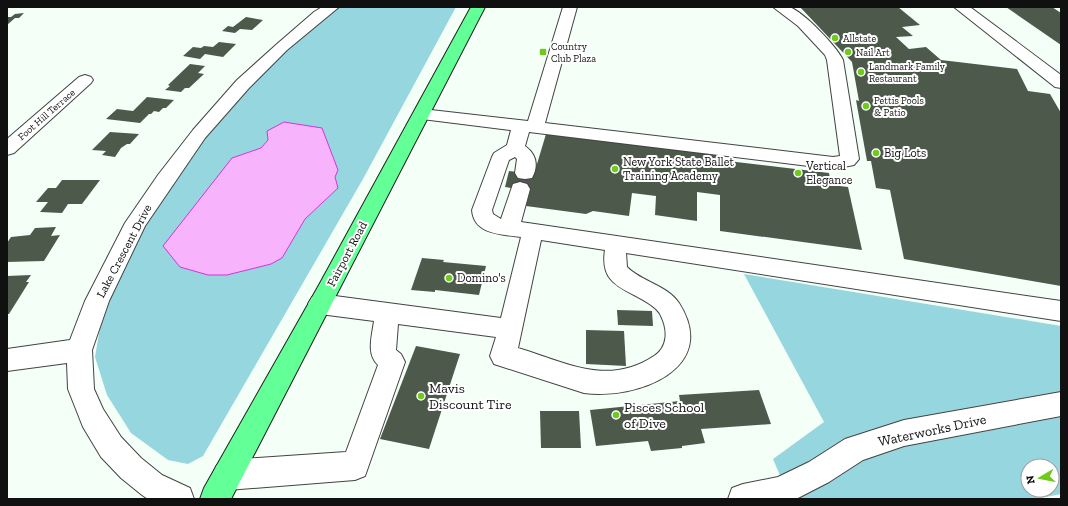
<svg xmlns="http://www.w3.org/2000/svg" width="1068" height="506" viewBox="0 0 1068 506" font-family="'Zilla Slab',serif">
  <rect width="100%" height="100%" fill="#f3fff7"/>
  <g fill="#96d6df" fill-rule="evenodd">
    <path d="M339 7H456L363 179 203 456 188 464 168 460 131 433 107 395 95 357 102 316 141 233 179 174 219 119 261 74 317 23ZM268 140 338 188 304 219 295 236 232 158 261 148Z"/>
    <path d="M744 274 1061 326V494L1036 499H790L773 459 824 422ZM1028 466H1052V490H1028Z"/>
  </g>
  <path fill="#f7b3fb" stroke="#d435d7" d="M284 122 322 128 338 170 335 177 338 188 305 219 282 258 271 264 227 275H208L180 267 163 246 232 158 261 148 268 140 267 131Z"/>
  <g fill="#4c594b">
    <path d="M800 7H898L920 25 902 27 913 36 896 37 909 49 926 47 941 60 1017 69 1028 91 1050 94 1061 113V286L904 259 890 190 876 188 871 161H867L856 100 859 101 852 62Z"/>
    <path d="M1006 7H1052L1061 13V45Z"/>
    <path d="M24 13 19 18H15L7 25V17H11L15 14Z"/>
    <path d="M246 17 263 20 252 30 240 29 235 33 222 31 228 26 233 27Z"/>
    <path d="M219 42 236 44 223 57 205 54 200 59 183 56 193 47 201 48 204 46 213 47Z"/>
    <path d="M190 64 205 66 198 73 204 74 189 88H185L181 92 165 90 170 86 168 85Z"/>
    <path d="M147 97 174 100 166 108H163L159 112 154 111 151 114H149L140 123 106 119 117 109 133 111Z"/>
    <path d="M110 132 139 134 130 144H127L121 148 115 157 102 155 106 151 92 150Z"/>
    <path d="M546 134 717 155 719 160 829 173 831 185 848 187 862 250 720 231V195L697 192V221L655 215 656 196 632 193 629 216 593 211 586 214 526 206 530 191 505 187 509 171 534 174Z"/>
    <path d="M62 180H100L82 204H68L62 213 40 212 48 202H36L48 188H56Z"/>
    <path d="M56 227 51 236 60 235 44 261 7 262V243L11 237 30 235 35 228Z"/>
    <path d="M422 258 444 260 443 262 486 266 479 295 435 290V292L411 290Z"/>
    <path d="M31 275 26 282H29L9 314H7V276Z"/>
    <path d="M617 310 652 311 653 326 618 325Z"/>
    <path d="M586 330 624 331 626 366 586 364Z"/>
    <path d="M416 346 460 354 429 449 380 439Z"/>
    <path d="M759 390 771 424 701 429 705 443 682 446V448L651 451 648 441 596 446 590 410 680 401 679 395Z"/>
    <path d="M540 411H579L581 448H541Z"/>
  </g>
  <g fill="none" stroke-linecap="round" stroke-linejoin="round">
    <defs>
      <g id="minor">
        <path d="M322 7H339L287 50 249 88 205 138 145 226 109 301 92 350 94 389 103 409 121 437 141 458 162 475 190 488 194 499H148L142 495 121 478 101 457 83 427 68 389 67 363 7 371V349L70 340 85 301 125 223 158 175 193 130 237 80 277 44 314 12Z"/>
        <path d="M563 7H577L545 123 833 157 840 156 827 60 825 55 798 26 773 7C778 7 784 6 789 7 803 11 837 47 843 60L859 159 854 165 833 169 529 132 525 146C536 154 539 165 532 178L525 179 518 178 515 173 517 159 515 157 509 160 492 210 493 214 501 219 513 184 520 182 527 184 530 189 521 222 1061 301V321L626 253 627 267C642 282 667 285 679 303 721 369 636 400 584 393L494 364 490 356 496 337 398 324 396 350 401 354 405 362 365 476 355 480 227 490 217 485 212 475 217 465 227 460 346 452 378 365C366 354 372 336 374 321L320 314 312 311 308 304 312 297 320 294 501 318 521 237C501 234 474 235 472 210L492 157 494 153 507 145 511 130 422 119 416 118 413 114 416 110 422 109 528 121ZM541 240 605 250C599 287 627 288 651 305 655 308 659 311 661 316 668 330 668 347 654 356 607 387 565 362 518 348Z"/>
        <path d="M954 7H970L1061 75V88L1055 87Z"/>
        <path d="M85 75 91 77 93 80 91 83 14 153 7 155V139L79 77Z"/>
        <path d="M1061 392V416L904 446 863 460 829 482 796 499H728L732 488 743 484 778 477 809 462 845 439 904 420Z"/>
      </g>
      <path id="major" d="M471 7H485L231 499H200L204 488 319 285Z"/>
    </defs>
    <use href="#minor" stroke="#434343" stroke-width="2"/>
    <use href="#major" stroke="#212121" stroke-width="2"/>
    <use href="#minor" fill="#fff" fill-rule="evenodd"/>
    <use href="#major" fill="#63ff97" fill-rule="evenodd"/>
  </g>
  <g fill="#6ecb1c" stroke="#fff" stroke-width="1.5">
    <circle cx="835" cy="38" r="4"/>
    <rect x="539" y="48" width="8" height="8" rx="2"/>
    <circle cx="848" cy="52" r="4"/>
    <circle cx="861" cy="72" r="4"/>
    <circle cx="866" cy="106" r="4"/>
    <circle cx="876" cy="153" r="4"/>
    <circle cx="615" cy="169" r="4"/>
    <circle cx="798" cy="173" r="4"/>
    <circle cx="449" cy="278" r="4"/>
    <circle cx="421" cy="396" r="4"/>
    <circle cx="616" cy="415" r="4"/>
  </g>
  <g text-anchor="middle" stroke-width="4" stroke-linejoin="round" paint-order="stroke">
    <g font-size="10" fill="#101010" stroke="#fff" text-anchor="start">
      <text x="843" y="42">Allstate</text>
      <text x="551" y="50">Country<tspan x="551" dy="12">Club Plaza</tspan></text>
      <text x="856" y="56">Nail Art</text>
      <text x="869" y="70">Landmark Family<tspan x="869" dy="12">Restaurant</tspan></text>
      <text x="874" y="104">Pettis Pools<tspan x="874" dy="12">&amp; Patio</tspan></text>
    </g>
    <g font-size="10" fill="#101010" stroke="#fff">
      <text transform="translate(46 114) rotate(-41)" y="4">Foot Hill Terrace</text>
    </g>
    <g font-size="12" fill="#101010" stroke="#fff" text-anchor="start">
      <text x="884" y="157">Big Lots</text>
      <text x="623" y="166">New York State Ballet<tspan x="623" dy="14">Training Academy</tspan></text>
      <text x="806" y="170">Vertical<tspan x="806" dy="14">Elegance</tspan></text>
      <text x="457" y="282">Domino's</text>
    </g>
    <g font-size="12" fill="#101010" stroke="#fff">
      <text transform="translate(124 251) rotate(-62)" y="4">Lake Crescent Drive</text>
      <text transform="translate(347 254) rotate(-62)" y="4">Fairport Road</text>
    </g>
    <g font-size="14" fill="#101010" stroke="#fff" text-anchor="start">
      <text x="429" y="393">Mavis<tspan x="429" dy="16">Discount Tire</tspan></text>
      <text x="624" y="412">Pisces School<tspan x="624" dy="16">of Dive</tspan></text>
    </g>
    <g font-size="14" fill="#101010" stroke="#fff">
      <text transform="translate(932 430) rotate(-12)" y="5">Waterworks Drive</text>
    </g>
  </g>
  <rect width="1068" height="506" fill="none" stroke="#101010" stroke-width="16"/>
  <g transform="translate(1040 478) rotate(260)"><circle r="19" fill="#ffffff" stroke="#9f9f9f"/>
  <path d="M0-3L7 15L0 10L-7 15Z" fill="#6ecb1c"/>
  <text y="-6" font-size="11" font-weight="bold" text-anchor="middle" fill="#101010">N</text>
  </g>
</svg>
